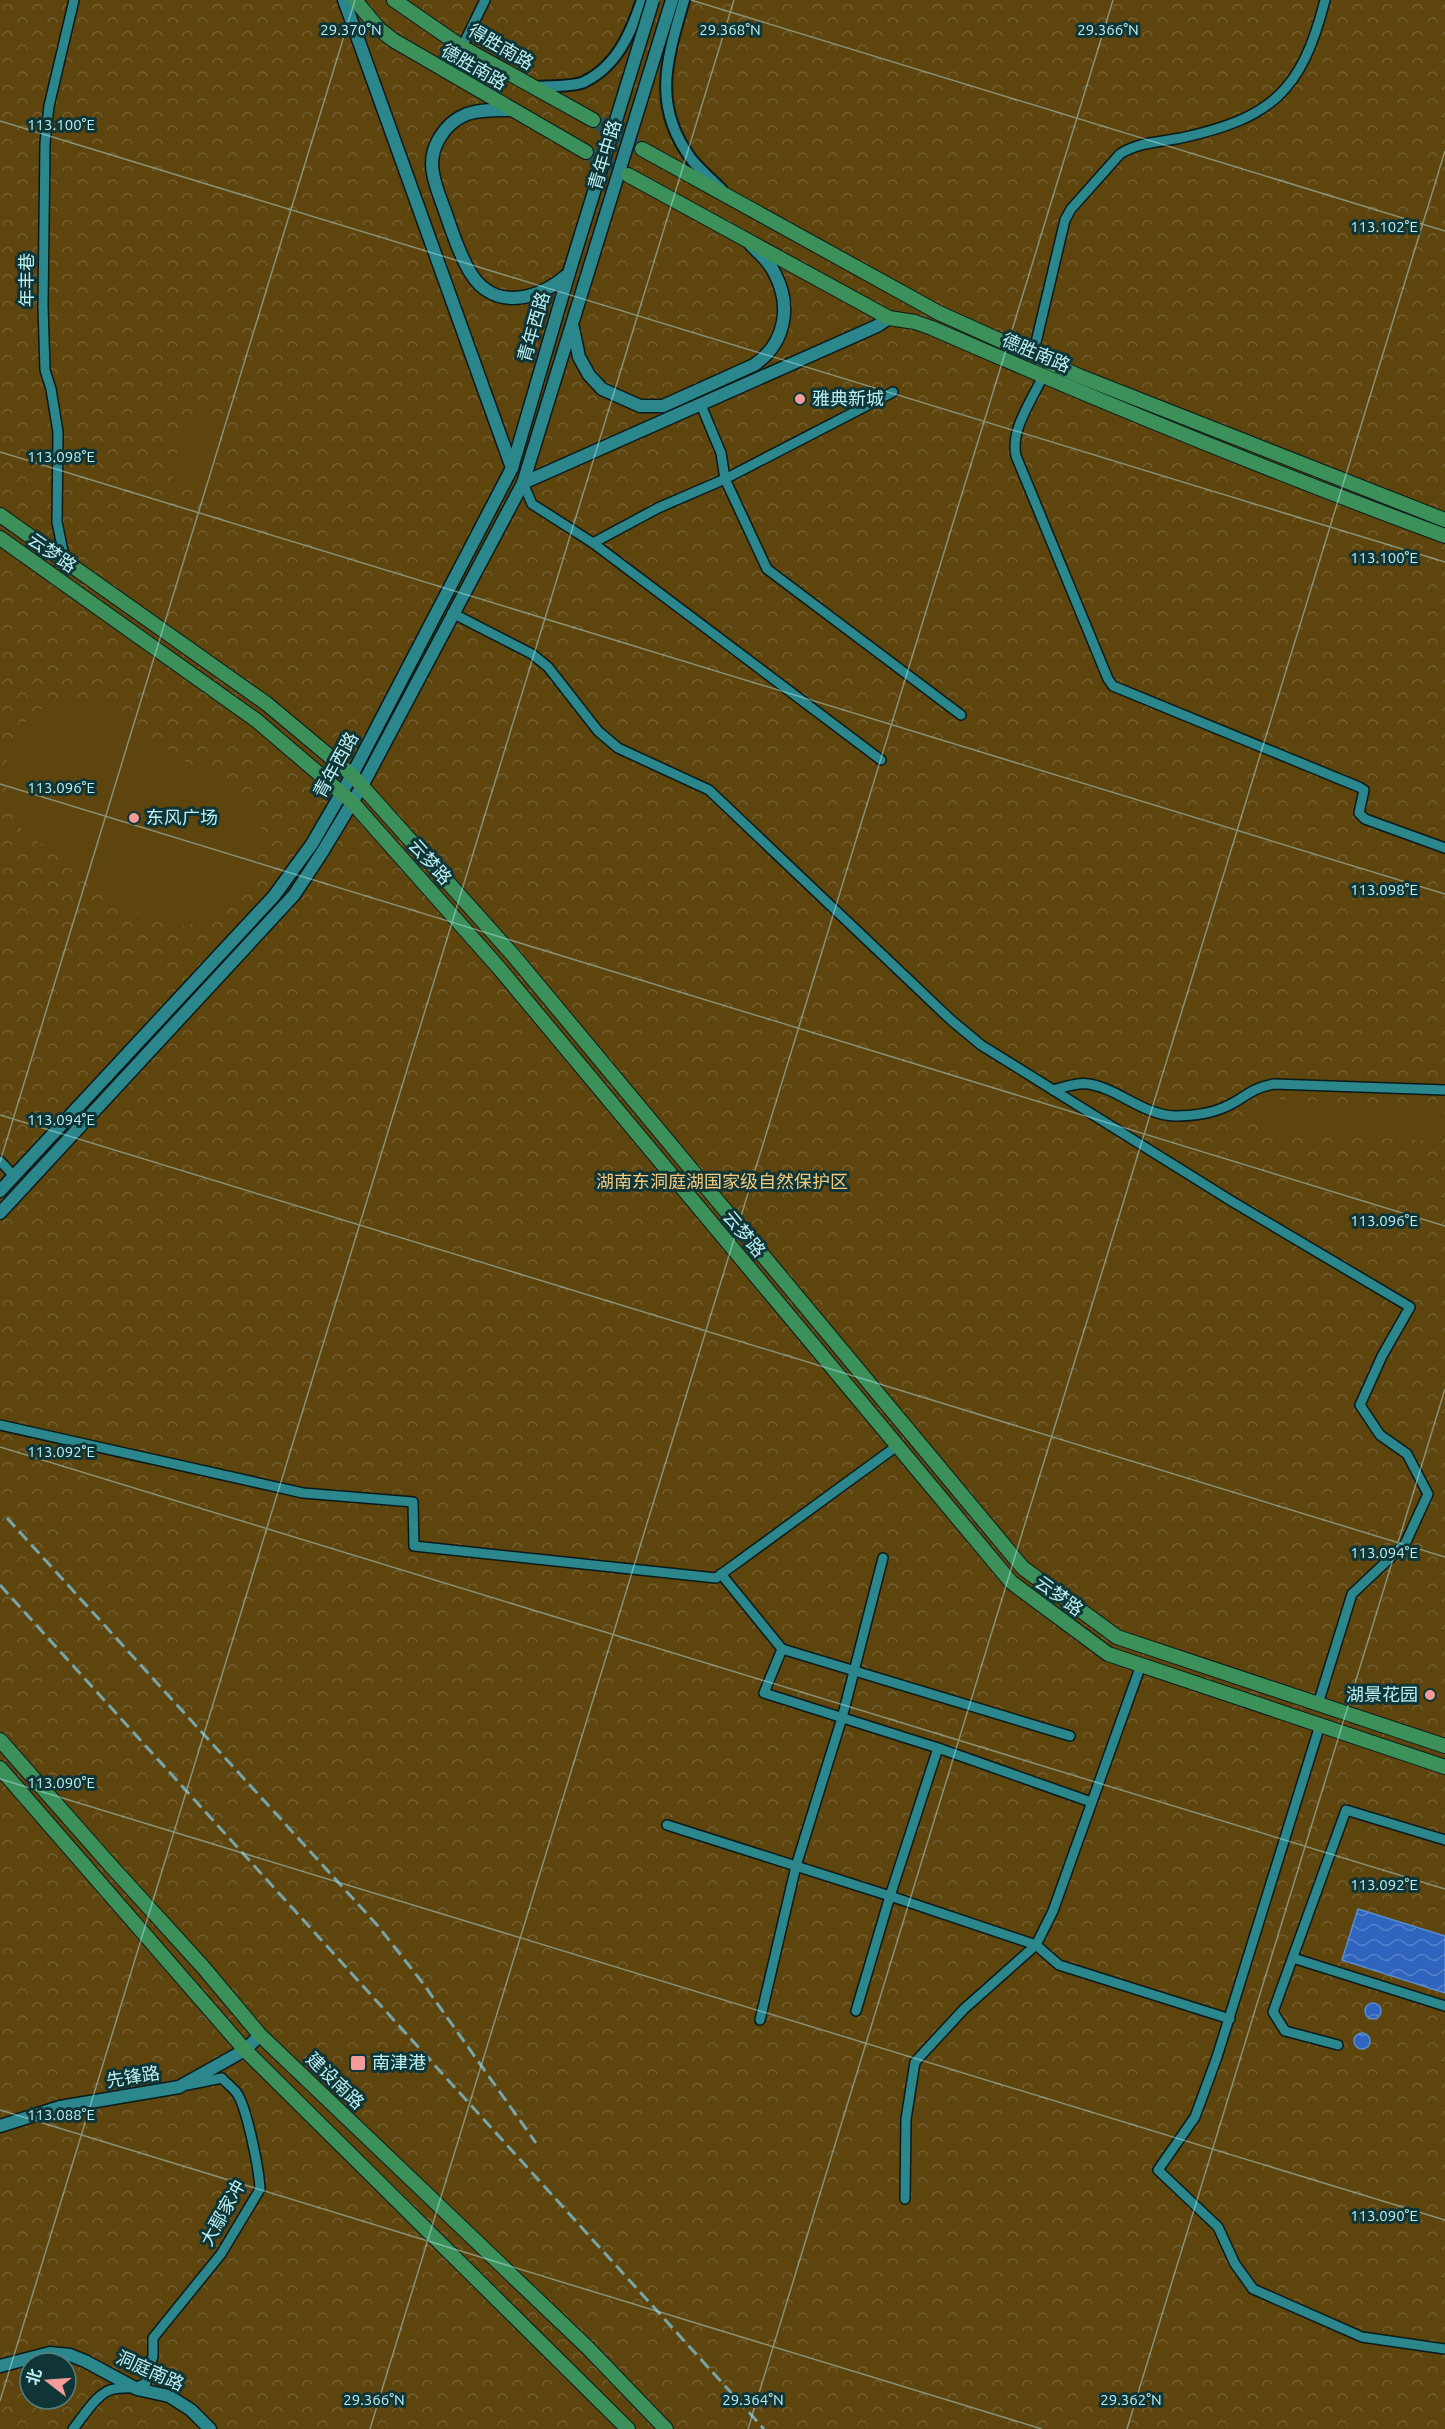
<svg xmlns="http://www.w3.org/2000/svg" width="1445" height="2429" viewBox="0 0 1445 2429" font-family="Ubuntu,'Noto Sans SC',sans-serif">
  <defs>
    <pattern id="park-crowns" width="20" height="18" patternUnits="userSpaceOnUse" patternTransform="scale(1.5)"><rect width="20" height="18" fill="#5e440d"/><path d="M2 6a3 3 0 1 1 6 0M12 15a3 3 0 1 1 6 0" fill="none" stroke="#735f31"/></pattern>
    <pattern id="water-waves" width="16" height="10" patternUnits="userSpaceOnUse" patternTransform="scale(1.5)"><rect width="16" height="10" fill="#2f64bf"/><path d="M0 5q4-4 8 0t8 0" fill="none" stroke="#5582cb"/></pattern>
  </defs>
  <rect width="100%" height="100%" fill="#0f3537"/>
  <path fill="url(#park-crowns)" fill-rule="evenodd" d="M0 0H1445V2429H0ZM30 2363H66V2399H30Z"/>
  <g fill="#5e440d">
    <path d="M186 416 221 423 219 432 184 426Z"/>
    <path d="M181 430 220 437 211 487 172 481Z"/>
    <path d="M91 702 126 720 238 797C245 805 256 816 260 826 265 840 256 870 249 883 243 896 232 902 220 910 210 917 195 924 182 926 177 927 170 924 165 922 125 912 93 884 61 858 48 848 24 834 15 821 0 782 0 731 42 709 57 702 75 702 91 702Z"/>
    <path d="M1277 1099 1442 1111 1445 1113V1137L1439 1141 1263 1133 1254 1117C1258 1104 1263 1100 1277 1099Z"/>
  </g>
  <g fill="url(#water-waves)" stroke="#598ecf" stroke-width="1.5">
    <path d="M1358 1909 1445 1936V1993L1342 1960Z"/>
    <circle cx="1373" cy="2011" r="8"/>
    <circle cx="1362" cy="2041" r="8"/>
  </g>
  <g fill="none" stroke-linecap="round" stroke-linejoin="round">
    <g stroke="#295153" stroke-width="14" stroke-dasharray="14 7" stroke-linecap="butt">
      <path d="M593 120 642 149"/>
      <path d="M586 152 628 175"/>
    </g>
    <defs>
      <g id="minor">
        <path d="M462 47 485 0"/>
        <path d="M1033 355 1065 220 1071 209 1120 154C1139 142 1160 142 1181 138 1272 118 1302 91 1325 0"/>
        <path d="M1043 376C1032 400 1010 430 1016 456L1108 679 1113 686 1359 787 1364 790 1359 813 1365 819 1445 848"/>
        <path d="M701 405 721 453 725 479 767 569 961 715"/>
        <path d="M523 483 532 504 593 543 881 760"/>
        <path d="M593 543 658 508 725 479 893 392"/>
        <path d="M65 561 57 522 58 432 51 389 45 370 43 306 45 143 49 106 74 0"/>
        <path d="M452 613 532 654 548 667 598 731 618 748 709 790 951 1020 981 1045 1233 1202 1410 1307 1382 1356 1360 1405 1380 1435 1407 1454 1428 1494 1405 1544 1352 1594 1318 1704"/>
        <path d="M1053 1090C1065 1087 1077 1082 1089 1084 1119 1089 1143 1115 1175 1116 1192 1116 1210 1114 1225 1107 1246 1098 1248 1089 1274 1084L1445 1090"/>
        <path d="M0 1161 14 1176"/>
        <path d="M0 1425 303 1493 413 1502 414 1546 716 1578 897 1446"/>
        <path d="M721 1574 782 1649 764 1693 938 1748 1091 1802"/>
        <path d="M782 1649 1070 1736"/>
        <path d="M1320 1725 1217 2057 1195 2117 1158 2170 1218 2227 1235 2264 1253 2289 1362 2337 1445 2349"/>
        <path d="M667 1825 890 1896 1036 1945 1059 1965 1230 2019"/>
        <path d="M1293 1958 1445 2006"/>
        <path d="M856 2011 890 1896 938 1748"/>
        <path d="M760 2020 796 1866 842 1718 883 1558"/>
        <path d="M1338 2045 1285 2031 1273 2012 1346 1810 1445 1840"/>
        <path d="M905 2199 906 2119 915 2062 964 2009 1036 1945 1053 1911 1141 1665"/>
        <path d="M73 2429C83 2417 98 2391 114 2389 127 2387 134 2390 146 2383L153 2356V2338L221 2254 260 2189C259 2170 247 2106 236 2092 232 2087 226 2083 222 2078L187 2085"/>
      </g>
      <g id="tertiary">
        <path d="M684 0C667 59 651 106 692 160 701 171 712 180 722 190"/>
        <path d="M533 87C546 86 574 87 584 82 617 66 631 33 642 0"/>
      </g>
      <g id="secondary">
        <path d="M344 0 512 468"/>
        <path d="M513 110C498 110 482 109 467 114 444 123 428 149 433 173 435 187 442 202 447 217 453 234 460 256 470 272 493 312 540 300 568 274"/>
        <path d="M573 328 579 357 589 375 602 389 640 406H663L754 365C785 344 792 307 775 274 770 262 760 254 751 245"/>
        <path d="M523 483 877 326 889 318"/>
        <path d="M0 1191 274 896 312 844 352 775 512 468 569 273"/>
        <path d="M0 1213 294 895 323 851 362 786 523 483 672 0"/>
        <path d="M0 2126 60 2107 179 2087 245 2050 260 2035"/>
        <path d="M0 2366 50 2353 70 2355 85 2361 137 2389 169 2396 191 2410 210 2429"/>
      </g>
      <g id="primary">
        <path d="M355 0 379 29 393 40 586 152"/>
        <path d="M394 0 462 47 593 120"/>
        <path d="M642 149 939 313 1079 376 1445 520"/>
        <path d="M628 175 889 318 915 322 932 328C1101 402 1272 472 1445 536"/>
        <path d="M0 515 267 704 352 775 513 955 1023 1568 1117 1637 1445 1746"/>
        <path d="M0 538 256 720 352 802 499 968 1011 1582 1108 1654 1445 1767"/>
        <path d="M0 1740 112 1867 203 1967 260 2035 587 2347 666 2429"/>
        <path d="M0 1768 245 2050 628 2429"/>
      </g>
    </defs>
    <use href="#minor" stroke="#0a1a1b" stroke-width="12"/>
    <use href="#tertiary" stroke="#0a1a1b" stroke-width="14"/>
    <use href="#secondary" stroke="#0a1a1b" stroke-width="15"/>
    <use href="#primary" stroke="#0a1a1b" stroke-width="16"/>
    <use href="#minor" stroke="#2b878c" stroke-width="9"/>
    <use href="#tertiary" stroke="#2b878c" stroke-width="10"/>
    <use href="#secondary" stroke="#2b878c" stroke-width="12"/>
    <use href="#primary" stroke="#3c915a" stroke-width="14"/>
    <g stroke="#77a5a8" stroke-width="3" stroke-dasharray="12 6" stroke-linecap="butt">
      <path d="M7 1518 378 1926 422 1982 536 2143"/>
      <path d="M0 1585 764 2429"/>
    </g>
    <defs>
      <path id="secondary-bridge" d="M569 273 653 0"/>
    </defs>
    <use href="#secondary-bridge" stroke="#0a1a1b" stroke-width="15" stroke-linecap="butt"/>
    <use href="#secondary-bridge" stroke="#2b878c" stroke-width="12"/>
  </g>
  <path fill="none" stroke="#bcf0f3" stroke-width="1.5" stroke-opacity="0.45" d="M691 0 1445 231M0 121 1445 562M0 452 1445 894M0 784 1445 1226M0 1115 1445 1557M0 1162 355 0M0 1447 1445 1889M0 1779 1445 2220M0 2110 1042 2429M0 2401 734 0M370 2429 1113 0M748 2429 1445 151M1127 2429 1445 1389"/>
  <g fill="#f59b9a" stroke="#0f3537" stroke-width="2">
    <circle cx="800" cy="399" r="6"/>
    <circle cx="134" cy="818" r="6"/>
    <circle cx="1430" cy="1695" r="6"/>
    <rect x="350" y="2055" width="16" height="16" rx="3"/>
  </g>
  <g text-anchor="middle" stroke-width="6" stroke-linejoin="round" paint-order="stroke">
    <g font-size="18" fill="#bcf0f3" stroke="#0f3537">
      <text transform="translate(501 47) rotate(30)" y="6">得胜南路</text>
      <text transform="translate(474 67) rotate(30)" y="6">德胜南路</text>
      <text transform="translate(605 155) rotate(-73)" y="6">青年中路</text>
      <text transform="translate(27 280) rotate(-90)" y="6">年丰巷</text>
      <text transform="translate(534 327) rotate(-74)" y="6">青年西路</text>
      <text transform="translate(1036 353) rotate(23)" y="6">德胜南路</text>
      <text transform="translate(52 553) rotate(35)" y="6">云梦路</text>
      <text transform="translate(336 765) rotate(-61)" y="6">青年西路</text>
      <text transform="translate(430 862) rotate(48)" y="6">云梦路</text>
      <text transform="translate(744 1234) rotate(50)" y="6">云梦路</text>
      <text transform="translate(1059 1596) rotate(36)" y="6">云梦路</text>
      <text transform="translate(133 2077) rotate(-9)" y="6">先锋路</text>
      <text transform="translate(335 2081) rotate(44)" y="6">建设南路</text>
      <text transform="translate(223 2213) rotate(-61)" y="6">大鄢家冲</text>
      <text transform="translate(150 2371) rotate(24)" y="6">洞庭南路</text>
    </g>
    <g font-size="18" fill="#bcf0f3" stroke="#0f3537" text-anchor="start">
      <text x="812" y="405">雅典新城</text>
      <text x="146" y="824">东风广场</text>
      <text x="1418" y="1701" text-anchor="end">湖景花园</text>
      <text x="372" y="2069">南津港</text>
    </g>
    <g font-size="18" fill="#f8cb7c" stroke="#0f3537">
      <text x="722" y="1188">湖南东洞庭湖国家级自然保护区</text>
    </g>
  </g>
  <g font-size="15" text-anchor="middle" fill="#bcf0f3" stroke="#0f3537" stroke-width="6" stroke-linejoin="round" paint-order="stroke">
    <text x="351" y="35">29.370°N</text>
    <text x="730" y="35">29.368°N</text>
    <text x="1108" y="35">29.366°N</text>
    <text x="61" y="130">113.100°E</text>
    <text x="1384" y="232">113.102°E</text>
    <text x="61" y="462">113.098°E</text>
    <text x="1384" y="563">113.100°E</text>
    <text x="61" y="793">113.096°E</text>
    <text x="1384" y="895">113.098°E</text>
    <text x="61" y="1125">113.094°E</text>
    <text x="1384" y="1226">113.096°E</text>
    <text x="61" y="1457">113.092°E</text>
    <text x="1384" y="1558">113.094°E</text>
    <text x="61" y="1788">113.090°E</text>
    <text x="1384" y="1890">113.092°E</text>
    <text x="61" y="2120">113.088°E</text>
    <text x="1384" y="2221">113.090°E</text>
    <text x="374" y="2405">29.366°N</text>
    <text x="753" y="2405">29.364°N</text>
    <text x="1131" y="2405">29.362°N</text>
  </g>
  <g transform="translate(48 2381) rotate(287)"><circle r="28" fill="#0f3537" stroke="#548082" stroke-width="1.5"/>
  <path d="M0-4.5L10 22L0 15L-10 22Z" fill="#f59b9a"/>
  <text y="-9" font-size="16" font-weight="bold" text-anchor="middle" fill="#bcf0f3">北</text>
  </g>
</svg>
